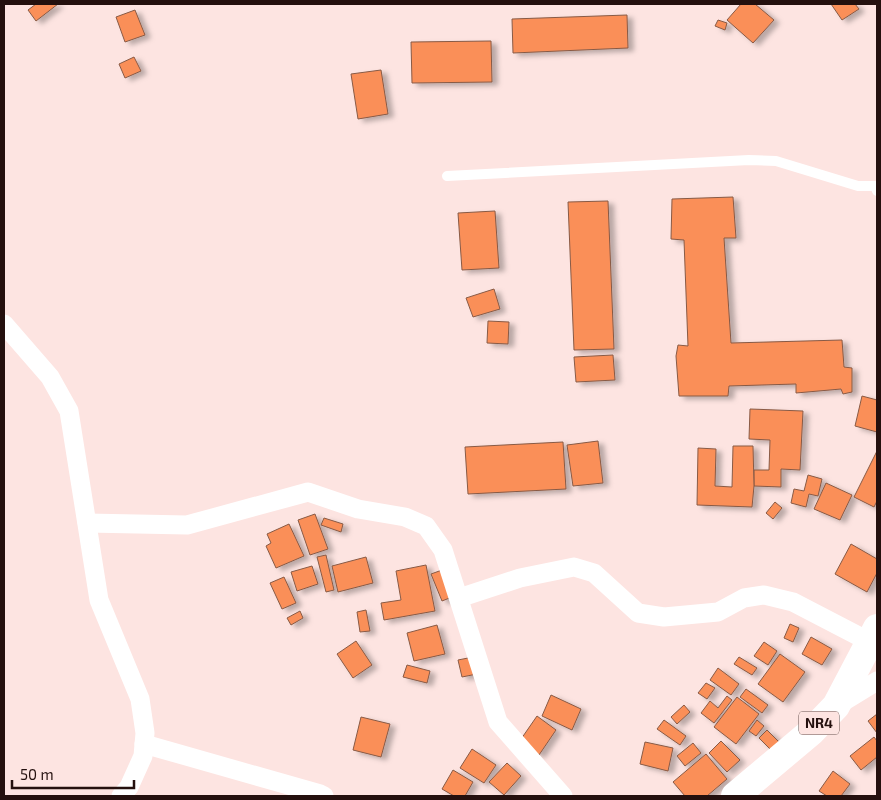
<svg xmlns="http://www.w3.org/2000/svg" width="881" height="800" viewBox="0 0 881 800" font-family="'Exo 2',sans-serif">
  <defs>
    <filter id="shadow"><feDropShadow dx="5.5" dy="3" stdDeviation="2.5" flood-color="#0004"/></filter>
  </defs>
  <rect width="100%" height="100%" fill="#fde4e1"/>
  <g fill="#fa8f59" stroke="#885a45" filter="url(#shadow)">
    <path d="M36 4H58L36 21 28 10Z"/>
    <path d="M741 4H755L774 20 753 43 727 20Z"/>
    <path d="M831 4H855L859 9 842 20Z"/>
    <path d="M135 10 145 35 125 42 116 17Z"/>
    <path d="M627 15 628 48 513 53 512 19Z"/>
    <path d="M718 20 727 23 725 30 715 26Z"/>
    <path d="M491 41 492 82 412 83 411 42Z"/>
    <path d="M134 57 141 71 125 78 119 64Z"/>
    <path d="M381 70 388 114 358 119 351 74Z"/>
    <path d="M733 197 736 238H724L731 343 842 340 844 367 852 368V392L843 394 841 389 796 393V384L729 386 728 396H679L676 356 678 345 688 346 684 240 671 239 672 199Z"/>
    <path d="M608 201 614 349 574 350 568 202Z"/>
    <path d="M495 211 499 268 462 270 458 213Z"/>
    <path d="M494 289 500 309 473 317 466 298Z"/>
    <path d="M488 321 509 322 508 344 487 343Z"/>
    <path d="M613 355 615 380 576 382 574 357Z"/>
    <path d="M862 396 877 400V432L855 426Z"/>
    <path d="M750 409 803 411 800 470 781 469V487L754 486V470H769L770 440 749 439Z"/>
    <path d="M598 441 603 483 573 486 567 445Z"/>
    <path d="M563 442 566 489 468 494 465 447Z"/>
    <path d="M733 446H753L754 486 752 507 697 505 698 448 716 449 715 486 732 487Z"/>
    <path d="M877 451V501L874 507 854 497Z"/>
    <path d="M808 475 822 479 818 496 809 494 806 507 791 503 794 489 804 491Z"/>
    <path d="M826 483 852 495 840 520 814 509Z"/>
    <path d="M775 502 782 508 773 519 766 513Z"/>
    <path d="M315 514 328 549 310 555 298 520Z"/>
    <path d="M324 518 343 524 341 532 321 525Z"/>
    <path d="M289 524 304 556 276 568 266 546 271 543 267 534Z"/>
    <path d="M851 544 877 559V573L867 592 835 574Z"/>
    <path d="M326 555 334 590 326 592 317 557Z"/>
    <path d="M366 557 373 583 338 592 332 566Z"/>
    <path d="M426 565 435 611 384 620 381 603 401 600 396 571Z"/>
    <path d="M312 566 318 584 297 591 291 572Z"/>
    <path d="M442 570 452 597 442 601 431 574Z"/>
    <path d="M284 577 296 603 282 609 270 583Z"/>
    <path d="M366 610 370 631 360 632 357 612Z"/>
    <path d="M300 611 303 618 291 625 287 618Z"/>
    <path d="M790 624 799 628 793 642 784 638Z"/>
    <path d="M437 625 445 654 414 661 407 633Z"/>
    <path d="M811 637 832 649 822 665 802 654Z"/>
    <path d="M356 641 372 665 353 678 337 654Z"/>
    <path d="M764 642 777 651 768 665 754 656Z"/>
    <path d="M780 654 805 672 783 702 758 684Z"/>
    <path d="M473 657 477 674 462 677 458 660Z"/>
    <path d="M739 657 757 668 752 675 734 664Z"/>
    <path d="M407 665 430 671 427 683 403 677Z"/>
    <path d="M718 668 739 684 731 695 710 680Z"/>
    <path d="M706 683 715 688 707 699 698 693Z"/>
    <path d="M746 689 768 705 762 713 740 697Z"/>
    <path d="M551 695 581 709 572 730 542 716Z"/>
    <path d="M727 696 732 700 714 723 701 713 710 701 718 708Z"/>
    <path d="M737 697 759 714 736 744 714 727Z"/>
    <path d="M684 705 690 712 677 724 671 717Z"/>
    <path d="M877 714V733L868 721Z"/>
    <path d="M537 716 556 730 539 755 519 742Z"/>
    <path d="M361 717 390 724 381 757 353 750Z"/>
    <path d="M664 720 686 736 680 745 657 729Z"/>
    <path d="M757 720 764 726 756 736 749 731Z"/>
    <path d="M767 730 783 746 775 754 759 738Z"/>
    <path d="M874 737 877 741V757L861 770 850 756Z"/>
    <path d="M721 741 740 760 727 772 709 753Z"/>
    <path d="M645 742 673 748 668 771 640 764Z"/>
    <path d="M693 743 701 753 685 766 677 756Z"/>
    <path d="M472 749 496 765 484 783 460 768Z"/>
    <path d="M706 754 727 779 707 796H685L673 782Z"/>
    <path d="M507 763 521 776 504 795 489 782Z"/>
    <path d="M453 770 473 782 465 796H454L442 789Z"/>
    <path d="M833 771 850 784 841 796H827L819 791Z"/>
  </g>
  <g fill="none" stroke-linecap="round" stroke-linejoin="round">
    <path stroke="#fff" stroke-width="10" d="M447 176 749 160 776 161 858 186H875L877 191"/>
    <g stroke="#fff" stroke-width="19">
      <path d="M4 324 50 377 69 411 99 600 140 699 145 733 143 756 129 787 121 796"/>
      <path d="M87 523 187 525 308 492 358 509 405 517 426 526 443 550 498 722 563 796"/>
      <path d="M459 598 520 578 574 567 594 573 638 613 664 617 718 612 744 598 764 595 793 602 870 642"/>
      <path d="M838 705 877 681"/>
      <path d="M144 744 320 794 324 796"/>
    </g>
    <path stroke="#fff" stroke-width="28" d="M735 796 811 732 836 706 877 628"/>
  </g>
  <g text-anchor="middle" stroke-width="4" stroke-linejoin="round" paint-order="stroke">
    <rect fill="#fde4e1" stroke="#65504d" stroke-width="1" x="799" y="711.5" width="40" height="23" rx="4"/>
    <g font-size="14" font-weight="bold" fill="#24100e">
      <text x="819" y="728">NR4</text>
    </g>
  </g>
  <rect width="881" height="800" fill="none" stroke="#24100e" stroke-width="10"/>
  <path d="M12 780v8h122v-8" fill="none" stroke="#24100e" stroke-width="2.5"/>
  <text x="20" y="780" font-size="15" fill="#24100e" stroke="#fde4e1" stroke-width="4" paint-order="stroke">50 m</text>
</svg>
